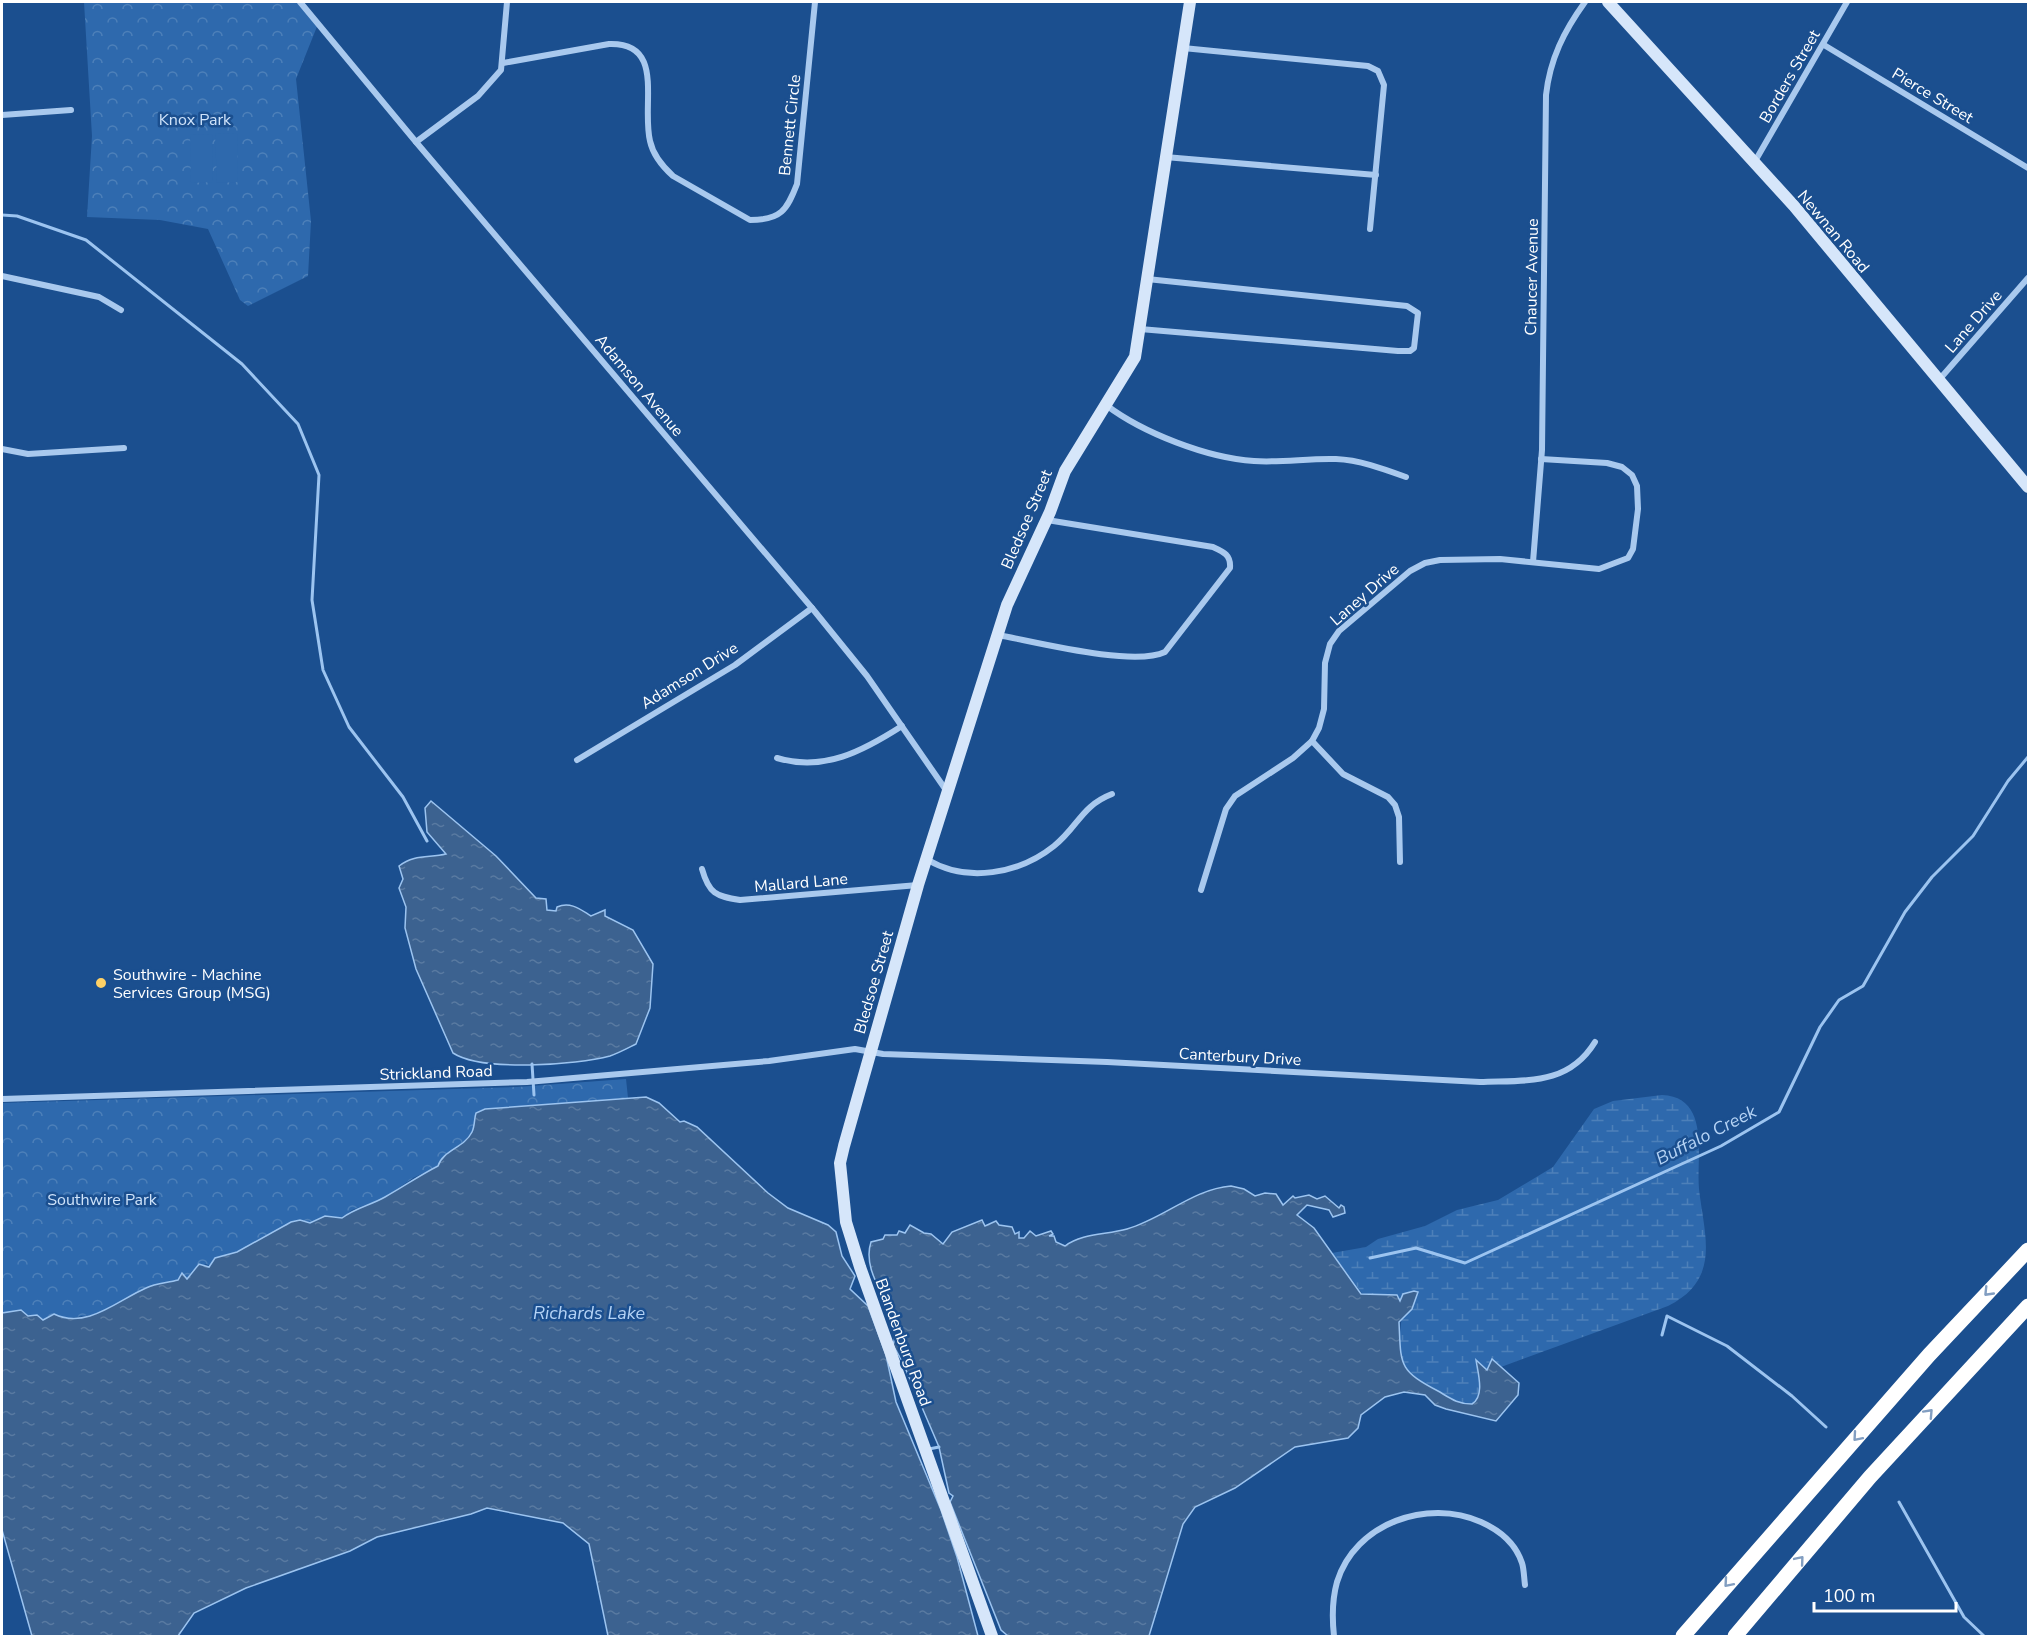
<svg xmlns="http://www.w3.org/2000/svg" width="2030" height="1638" viewBox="0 0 2030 1638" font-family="'Nunito Sans',sans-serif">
  <defs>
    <pattern id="wetland-marsh" width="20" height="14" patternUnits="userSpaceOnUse" patternTransform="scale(1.5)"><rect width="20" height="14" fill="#2e69ad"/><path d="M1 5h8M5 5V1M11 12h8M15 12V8" fill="none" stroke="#4d80b9"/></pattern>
    <pattern id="park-crowns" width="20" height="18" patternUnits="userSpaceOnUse" patternTransform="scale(1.5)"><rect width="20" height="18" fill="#2e69ad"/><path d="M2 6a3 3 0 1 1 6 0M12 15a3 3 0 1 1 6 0" fill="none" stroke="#4d80b9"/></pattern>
    <pattern id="water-ripples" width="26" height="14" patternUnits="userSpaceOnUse" patternTransform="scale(1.5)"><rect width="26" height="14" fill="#3c6290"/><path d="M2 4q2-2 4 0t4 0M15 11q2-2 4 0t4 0" fill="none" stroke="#597aa1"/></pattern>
  </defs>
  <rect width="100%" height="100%" fill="#1b4f8f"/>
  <path fill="url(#wetland-marsh)" d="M1662 1095C1711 1097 1696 1157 1699 1189 1704 1235 1722 1279 1668 1306L1501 1367 1492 1359 1487 1370 1476 1360C1478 1373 1485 1396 1472 1404 1457 1404 1450 1397 1438 1391 1380 1361 1404 1350 1402 1298L1400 1302 1392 1295 1364 1296 1332 1253 1366 1247 1378 1239 1425 1226 1457 1210 1498 1200 1553 1167 1594 1109 1613 1101Z"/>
  <g fill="url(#park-crowns)">
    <path d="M84 2H300L318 24 296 79 311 221 308 276 248 306 240 300 208 229 160 220 87 217 92 136Z"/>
    <path d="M626 1079 628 1098 485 1109 476 1113 473 1130 468 1137 438 1166 413 1178 384 1198 352 1210 342 1218 325 1216 310 1223 300 1220 291 1222 237 1252 215 1258 210 1266 206 1264 192 1271 187 1279 182 1273 178 1280 148 1287 98 1314 69 1318 52 1315 43 1320 36 1315 28 1316 19 1310 2 1313V1103L517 1087Z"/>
  </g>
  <g fill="#2e69ad">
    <path d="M237 133 238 182 217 183 215 134Z"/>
    <path d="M212 134 213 182 191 183 190 135Z"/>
  </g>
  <g fill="url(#water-ripples)" stroke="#9cc4f0" stroke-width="1.5">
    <path d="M431 801 496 856 536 898 546 899 547 910 556 911 557 907C571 901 581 910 591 916L605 910V916L633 930 653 964 650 1008 636 1044C628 1048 619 1053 610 1056 576 1065 482 1072 453 1053L416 969 405 928 406 907 399 888 403 879 399 866C414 854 429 858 446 854L427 832 425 808Z"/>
    <path d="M646 1097 659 1103 680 1122 684 1121 697 1127 768 1193 788 1208 828 1225 836 1232 842 1256 855 1276 850 1289 868 1306 886 1355 896 1402 941 1510 957 1557 978 1636H608L589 1544 563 1523 487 1508 471 1514 377 1537 350 1551 246 1588 194 1613 178 1636H32L2 1530V1313L21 1310 28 1316 37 1315 43 1320 54 1314C87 1330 118 1300 146 1288 156 1283 167 1283 178 1280L182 1273 187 1279 199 1264 209 1267 215 1258 237 1252 291 1222 300 1220 310 1223 325 1216 342 1218C355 1208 371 1205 385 1197 403 1187 420 1175 438 1166 443 1150 464 1148 472 1132 475 1126 474 1119 476 1113L485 1109Z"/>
    <path d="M1231 1186 1244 1189 1255 1196 1265 1193 1276 1194 1283 1205 1293 1196 1295 1198 1309 1195 1317 1199 1325 1196 1339 1208 1341 1205 1344 1207 1345 1213 1333 1217 1329 1210 1307 1205 1297 1215 1314 1228 1361 1294 1397 1295 1400 1301 1403 1294 1414 1291 1418 1292 1412 1309 1399 1322C1401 1365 1398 1370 1438 1391 1450 1398 1457 1404 1472 1404 1485 1396 1478 1373 1476 1360L1487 1370 1492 1359 1519 1383 1518 1395 1496 1421 1446 1409 1435 1405 1425 1395 1404 1392 1385 1397 1361 1415 1358 1428 1348 1438 1295 1447 1235 1488 1195 1507 1183 1524 1149 1636H1008L1001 1630 950 1502 953 1496 949 1493 939 1447 903 1363 893 1345C905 1313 859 1278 871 1242L883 1239 885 1235H897L899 1231 905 1233 910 1225 924 1233 931 1234 943 1244 952 1232 982 1220 985 1226 996 1221 999 1225 1012 1227 1015 1234 1019 1232V1238H1024L1030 1231 1036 1236 1051 1231 1053 1234 1049 1236H1054L1056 1242 1065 1246C1082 1233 1106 1235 1127 1229 1163 1219 1193 1189 1231 1186Z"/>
  </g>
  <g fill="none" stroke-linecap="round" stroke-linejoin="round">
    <g stroke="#9cc4f0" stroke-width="3">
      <path d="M2 215 17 216 86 240 242 364 298 424 319 475 312 600 323 670 349 727 403 797 427 841"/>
      <path d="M532 1064 534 1095"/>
      <path d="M1370 1258 1416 1248 1465 1263 1721 1146 1779 1112 1820 1027 1839 1000 1863 986 1905 912 1932 877 1973 836 2008 781 2028 757"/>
      <path d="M1662 1335 1667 1316 1727 1346 1792 1396 1826 1427"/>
      <path d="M929 1449 939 1447"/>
      <path d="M1899 1502 1964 1617 1984 1636"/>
    </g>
    <g stroke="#a9c9ee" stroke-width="6">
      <path d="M300 2 416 142 812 608 867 676 948 793"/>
      <path d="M1824 45 2028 168"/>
      <path d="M1183 48 1368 66 1378 71 1384 85 1370 229"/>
      <path d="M503 63 609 44C666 42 641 104 650 141 653 155 662 166 673 176L750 220C781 220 787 210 797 184L815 2"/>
      <path d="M2 115 71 110"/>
      <path d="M416 142 478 96 501 70 507 2"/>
      <path d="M1165 157 1376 175"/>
      <path d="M1754 163 1847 2"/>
      <path d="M2 276 99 297 121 310"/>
      <path d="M1140 329 1398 351H1410L1414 348 1418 313 1407 306 1147 279"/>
      <path d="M1938 381 2028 278"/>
      <path d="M1106 405C1143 433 1207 458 1254 461 1281 463 1309 458 1336 459 1360 460 1384 469 1406 477"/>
      <path d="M2 449 28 454 124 448"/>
      <path d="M1533 562 1542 450 1546 95C1550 59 1564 31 1585 2"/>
      <path d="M998 635C1036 642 1133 667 1165 652L1230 568C1231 555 1224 552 1213 547L1047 520"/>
      <path d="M1312 741 1343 774 1388 797 1395 805 1399 817 1400 862"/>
      <path d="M777 758C824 772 863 751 902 726"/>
      <path d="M577 760 735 665 812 608"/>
      <path d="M928 860C967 883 1019 874 1054 846 1078 827 1081 806 1112 794"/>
      <path d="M702 869C709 894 716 896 740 900L918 885"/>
      <path d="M1201 890 1226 809 1235 796 1293 758 1312 741 1319 728 1324 709 1325 663 1330 644 1339 631 1410 571 1425 563 1440 560 1500 559 1599 569 1628 558 1633 549 1638 509 1637 486 1632 475 1622 467 1607 463 1541 459"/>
      <path d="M2 1099 527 1082 769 1061 855 1049 883 1054 1107 1062 1480 1082C1526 1080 1568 1086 1595 1042"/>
      <path d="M1334 1636C1332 1618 1332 1600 1337 1582 1355 1523 1428 1498 1481 1522 1499 1530 1515 1542 1522 1563 1524 1569 1524 1578 1525 1585"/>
    </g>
    <g stroke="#d6e6fa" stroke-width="12">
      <path d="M1608 2 1794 206 2028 487"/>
      <path d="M992 1636 860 1267 846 1222 840 1163 844 1146 918 885 1007 605 1050 512 1065 471 1135 357 1190 2"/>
    </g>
    <g stroke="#fff" stroke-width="15">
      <path d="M1683 1636 1929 1355 2028 1250"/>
      <path d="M1735 1636 1870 1477 2028 1306"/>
    </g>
  </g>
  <defs><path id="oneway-chevron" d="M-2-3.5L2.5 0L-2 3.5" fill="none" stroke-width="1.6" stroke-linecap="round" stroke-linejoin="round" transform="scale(1.5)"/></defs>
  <g stroke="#829ec1">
    <use href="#oneway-chevron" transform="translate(1988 1292) rotate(134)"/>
    <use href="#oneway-chevron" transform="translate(1929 1413) rotate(-47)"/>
    <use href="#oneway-chevron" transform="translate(1857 1437) rotate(131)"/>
    <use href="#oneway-chevron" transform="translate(1800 1560) rotate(-50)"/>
    <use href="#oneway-chevron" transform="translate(1728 1583) rotate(131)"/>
  </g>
  <circle fill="#ffd166" stroke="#1b4f8f" stroke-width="2" cx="101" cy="983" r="6"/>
  <g text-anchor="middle" stroke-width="5" stroke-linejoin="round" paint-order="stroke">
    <g font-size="16" fill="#fff" stroke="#1b4f8f">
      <text transform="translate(1789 76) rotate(-60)" y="6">Borders Street</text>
      <text transform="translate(1933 95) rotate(31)" y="6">Pierce Street</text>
      <text transform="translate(789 125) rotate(-84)" y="6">Bennett Circle</text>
      <text transform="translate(1834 231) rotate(50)" y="6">Newnan Road</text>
      <text transform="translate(1531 277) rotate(-89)" y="6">Chaucer Avenue</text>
      <text transform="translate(1973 321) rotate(-49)" y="6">Lane Drive</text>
      <text transform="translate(640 385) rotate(50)" y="6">Adamson Avenue</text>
      <text transform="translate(1026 519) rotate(-67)" y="6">Bledsoe Street</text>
      <text transform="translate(1364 594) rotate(-41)" y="6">Laney Drive</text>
      <text transform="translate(689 675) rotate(-32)" y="6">Adamson Drive</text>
      <text transform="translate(801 882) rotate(-5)" y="6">Mallard Lane</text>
      <text transform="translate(873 982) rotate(-74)" y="6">Bledsoe Street</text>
      <text transform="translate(1240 1056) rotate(3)" y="6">Canterbury Drive</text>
      <text transform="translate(436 1072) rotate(-2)" y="6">Strickland Road</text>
      <text transform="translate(904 1342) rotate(70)" y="6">Blandenburg Road</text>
    </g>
    <g font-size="16" fill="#cfe3fa" stroke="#1b4f8f">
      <text x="195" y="125">Knox Park</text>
      <text x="102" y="1205">Southwire Park</text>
    </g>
    <g font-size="16" fill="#fff" stroke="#1b4f8f" text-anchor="start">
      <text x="113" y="980">Southwire - Machine<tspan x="113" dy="18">Services Group (MSG)</tspan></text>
    </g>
    <g font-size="18" font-style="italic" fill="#b5d3f5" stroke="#1b4f8f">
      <text transform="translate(1706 1135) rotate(-27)" y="6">Buffalo Creek</text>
      <text x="589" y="1319">Richards Lake</text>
    </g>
  </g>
  <rect width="2030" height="1638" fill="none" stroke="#ffffff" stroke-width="6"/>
  <path d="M1814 1602v9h142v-9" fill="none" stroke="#ffffff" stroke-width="3"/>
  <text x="1823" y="1602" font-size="18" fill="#ffffff" stroke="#1b4f8f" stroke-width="4.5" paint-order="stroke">100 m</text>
</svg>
